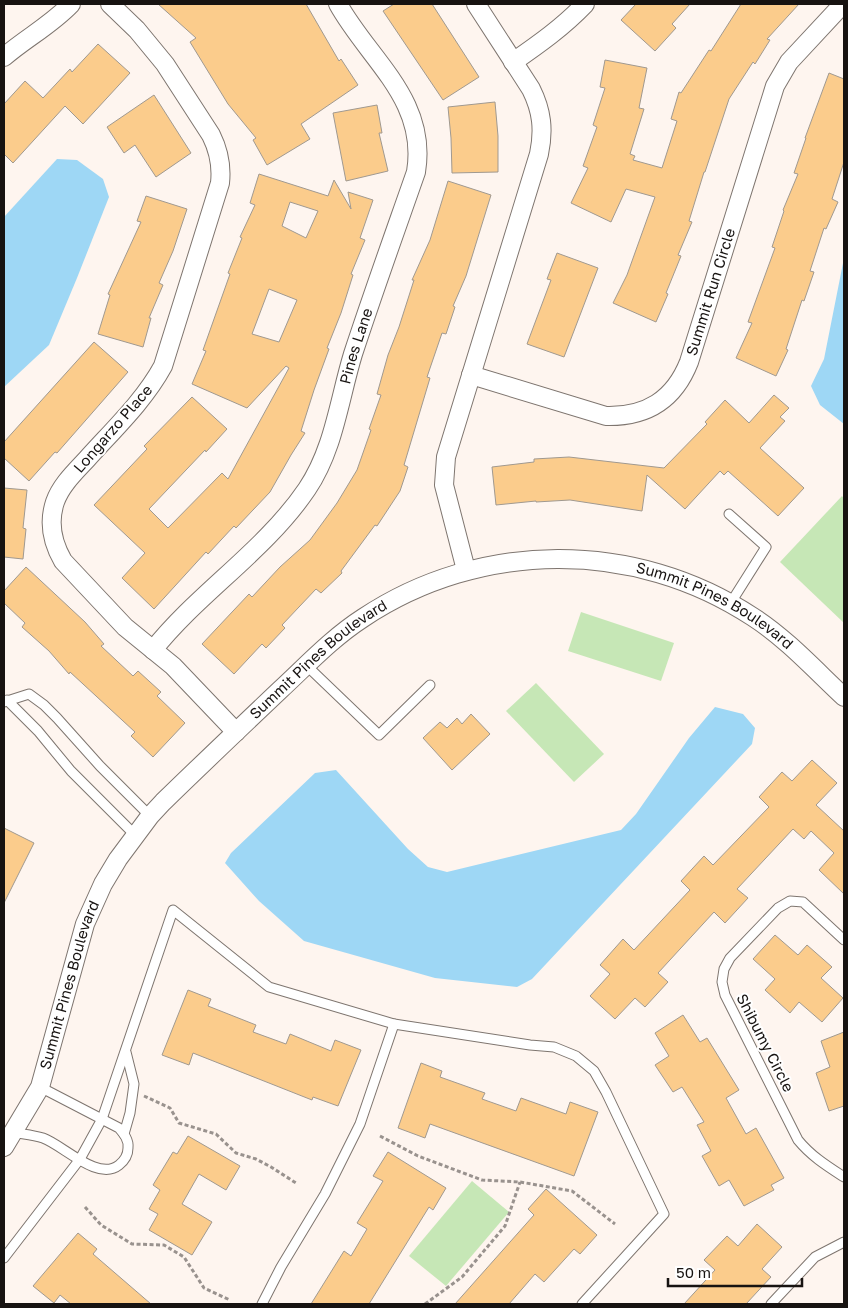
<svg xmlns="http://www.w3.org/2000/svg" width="848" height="1308" viewBox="0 0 848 1308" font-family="'Golos Text',sans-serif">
  <rect width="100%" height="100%" fill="#fef5ef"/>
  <g fill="#c6e7b6">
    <path d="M842 496 844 499V623L780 562Z"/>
    <path d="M581 612 674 643 661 681 568 651Z"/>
    <path d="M536 683 604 754 574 782 506 711Z"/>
    <path d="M472 1181 509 1212 446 1286 409 1256Z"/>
  </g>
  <g fill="#9ed7f5">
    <path d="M57 159 77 160 103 179 109 197 77 278 49 345 4 387V217Z"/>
    <path d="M844 258V424L820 405 811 386 824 359Z"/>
    <path d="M715 707 743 714 755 728 752 744 532 979 517 987 435 978 304 941 259 901 225 863 231 853 315 773 336 770 408 849 428 867 447 872 621 830 636 814 689 738Z"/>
  </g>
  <g fill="#fbcc8c" stroke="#a09990" fill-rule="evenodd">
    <path d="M158 4H306L339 61 341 59 358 85 301 124 310 139 267 165 253 140 256 138 228 104 190 42 196 38Z"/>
    <path d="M394 4H432L479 77 443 100 383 11Z"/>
    <path d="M636 4H690L672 24 676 28 655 51 621 20Z"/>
    <path d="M741 4H799L767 39 770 40 755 64 753 62 729 99 705 172H704L689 221 692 222 678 255 681 256 666 293 668 294 656 322 613 303 627 275 655 197 626 189 611 222 571 203 588 168 583 166 597 127 593 125 605 88 600 87 605 60 647 68 639 108 644 109 630 154 635 156 633 160 662 168 677 121 671 119 679 92 681 93 709 50 711 51Z"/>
    <path d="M98 44 130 73 83 124 65 106 13 163 4 154V104L25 81 43 98 70 69 72 72Z"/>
    <path d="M829 73 844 79V162L832 199 838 202 826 229 824 228 810 271 814 272 804 301 802 300 786 349 788 350 776 376 736 358 752 323 748 322 775 248 772 247 784 211 783 210 798 174 794 173 806 138H805Z"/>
    <path d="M154 95 191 153 156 177 135 145 124 153 107 127Z"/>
    <path d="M495 102 498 136V172L452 173 451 138 448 107Z"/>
    <path d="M377 105 382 133H379L388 171 346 181 333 113Z"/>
    <path d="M259 174 328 196 334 180 351 209 348 192 373 200 360 238 365 240 351 274 353 275 341 313 327 348 329 349 314 390 301 431 305 433 291 455 270 492 236 528 234 526 208 554 206 552 154 609 122 578 145 553 94 505 147 449 144 446 192 397 227 429 206 452 205 450 149 509 168 528 222 473 228 479 289 368 286 366 247 408 192 384 206 351 203 350 230 274 228 273 242 238 240 237 255 205 250 203ZM290 202 318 211 306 238 282 226ZM269 289 297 300 279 342 252 334Z"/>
    <path d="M448 181 491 195 466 276 453 306 455 307 446 334 442 333 427 377 430 378 404 465 408 467 400 491 377 526 375 525 341 571 342 573 321 593 316 589 282 625 285 628 266 648 262 644 234 674 202 644 249 594 252 597 280 567 310 540 337 503 357 470 371 430 369 429 381 395 377 394 388 355 399 327 414 280H412L430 240Z"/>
    <path d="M146 196 187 209 173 251 159 283 163 285 149 318H151L143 347 98 334 110 295 108 294 141 222 137 221Z"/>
    <path d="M557 253 598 268 564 357 527 344 551 280 547 279Z"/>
    <path d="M94 342 128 372 57 453 55 452 29 481 4 458V442Z"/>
    <path d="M774 395 789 408 780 417 785 421 760 448 804 488 778 516 728 471 724 475 720 471 685 509 647 475 642 511 570 500 536 502V501L496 505 492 467 534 462V459L569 457 664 468 707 424 705 422 725 400 749 423Z"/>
    <path d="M4 488 27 490 23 528 26 529 23 559 4 557Z"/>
    <path d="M26 567 85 622 104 644 101 646 133 676 138 671 161 692 157 696 185 723 153 757 131 736 135 732 70 672 69 674 49 651 22 627 25 623 4 603V591Z"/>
    <path d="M471 714 490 734 452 770 423 738 440 722 447 728 457 718 462 724Z"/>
    <path d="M812 760 837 783 816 805 844 831V894L819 870 834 853 811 831 804 839 793 829 737 889 748 898 725 923 714 912 658 973 668 982 645 1007 635 998 615 1019 590 996 610 974 600 965 623 939 634 950 690 890 681 881 704 856 713 865 769 807 759 797 782 772 792 781Z"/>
    <path d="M4 828 34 843 4 903Z"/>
    <path d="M775 935 798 955 807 945 832 967 821 978 843 998 822 1022 799 1002 790 1013 765 990 775 979 753 959Z"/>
    <path d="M188 990 211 999 208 1006 256 1025 253 1032 286 1044 290 1034 331 1051 335 1040 361 1050 338 1106 313 1097 312 1100 193 1053 189 1065 162 1055Z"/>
    <path d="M683 1015 700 1042 707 1038 739 1090 726 1098 746 1134 756 1128 784 1178 771 1185 774 1190 744 1206 729 1180 719 1186 702 1156 711 1151 697 1125 704 1122 682 1087 673 1092 655 1065 669 1056 655 1033Z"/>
    <path d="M844 1032V1106L829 1111 816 1073 830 1067 821 1041Z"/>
    <path d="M421 1063 442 1071 440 1077 485 1093 482 1099 516 1111 521 1098 566 1114 570 1102 598 1112 574 1176 430 1124 425 1138 398 1128Z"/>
    <path d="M188 1136 240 1166 226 1190 199 1174 182 1204 212 1222 192 1255 149 1230 158 1214 149 1209 160 1190 153 1185 173 1152 177 1154Z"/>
    <path d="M388 1152 446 1188 433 1210 429 1207 369 1304H311L344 1251 351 1256 367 1229 357 1223 383 1181 373 1176Z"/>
    <path d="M546 1189 597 1235 580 1254 574 1249 544 1282 535 1274 509 1304H455L534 1215 528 1209Z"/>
    <path d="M757 1224 782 1247 762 1269 771 1277 746 1304H684L715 1270 704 1260 727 1236 738 1246Z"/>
    <path d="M78 1233 97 1249 93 1254 151 1304H71L60 1295 54 1303 33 1286Z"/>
  </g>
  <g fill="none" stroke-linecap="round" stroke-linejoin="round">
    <defs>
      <g id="service">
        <path d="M729 514 766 547 730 604"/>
        <path d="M306 665 379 735 430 685"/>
        <path d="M7 700 38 731 71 771 135 835"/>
        <path d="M4 702 29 694 44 705 57 718 100 766 150 816"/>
        <path d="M844 940 803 902 790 901 778 908 730 958 724 969 722 982 725 995 798 1140C811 1156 827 1166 844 1177"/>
        <path d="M12 1132C22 1134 33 1135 43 1138 63 1145 98 1182 119 1165 124 1161 128 1155 128 1148 129 1140 124 1134 119 1128L40 1087"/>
        <path d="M124 1134 130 1113 134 1084 126 1052"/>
        <path d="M4 1258 80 1159 102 1119 173 910 269 987 394 1024 530 1045 554 1047 576 1056 594 1071 606 1092 664 1214 582 1304"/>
        <path d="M262 1304 281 1267 325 1194 360 1124 394 1024"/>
        <path d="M771 1304 815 1257 844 1242"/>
      </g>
      <g id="minor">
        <path d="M110 4 137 30 165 64 211 135C219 151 222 165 220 183L163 366C144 401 113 430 87 459 75 472 61 485 55 502 48 523 52 542 63 561L125 627 173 666 236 732"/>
        <path d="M4 57C26 38 51 25 71 4"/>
        <path d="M513 62C539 44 563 27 585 4"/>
        <path id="s1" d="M471 375 606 416C646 417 674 400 689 362L775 86 789 62 843 4"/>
        <path d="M466 570 444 485 446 457 539 154C544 130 542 111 531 89L476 4"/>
        <path id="s2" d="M153 650C199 592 265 551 307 489 334 449 339 400 353 354 373 293 395 232 416 172 428 100 369 60 338 4"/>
        <path id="s3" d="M4 1147 40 1087 85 924 103 884 118 859 150 816 163 802C202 764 241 727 280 690 307 665 332 638 363 618 480 540 635 539 753 617 787 639 815 670 844 697"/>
      </g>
    </defs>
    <use href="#service" stroke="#7e756f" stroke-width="11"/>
    <use href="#minor" stroke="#7e756f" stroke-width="20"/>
    <g stroke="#99928e" stroke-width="3" stroke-dasharray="4 2.5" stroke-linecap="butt">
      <path d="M144 1096 170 1108 179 1123 216 1134 236 1153 256 1159 271 1167 296 1183"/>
      <path d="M380 1136 418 1156 482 1180 520 1182 572 1191 615 1224"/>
      <path d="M85 1207 101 1225 132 1244 164 1245 184 1257 204 1288 230 1300"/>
      <path d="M425 1304 462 1277 505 1226 520 1182"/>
    </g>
    <use href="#service" stroke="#fff" stroke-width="9"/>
    <use href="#minor" stroke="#fff" stroke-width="18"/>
  </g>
  <g text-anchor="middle" stroke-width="4" stroke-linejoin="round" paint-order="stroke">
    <g font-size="15" fill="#171311" stroke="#fff">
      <text dy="5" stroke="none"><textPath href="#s1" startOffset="321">Summit Run Circle</textPath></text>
      <text dy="5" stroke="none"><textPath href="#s2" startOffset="375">Pines Lane</textPath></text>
      <text transform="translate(113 429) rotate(-49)" y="5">Longarzo Place</text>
      <text dy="5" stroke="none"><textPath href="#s3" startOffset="1030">Summit Pines Boulevard</textPath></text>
      <text dy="5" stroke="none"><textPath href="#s3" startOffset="596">Summit Pines Boulevard</textPath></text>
      <text dy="5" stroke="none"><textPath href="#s3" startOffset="176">Summit Pines Boulevard</textPath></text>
      <text transform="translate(765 1043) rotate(63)" y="5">Shibumy Circle</text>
    </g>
  </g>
  <rect width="848" height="1308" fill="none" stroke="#171311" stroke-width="10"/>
  <path d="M668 1278v8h134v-8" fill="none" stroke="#171311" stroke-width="2.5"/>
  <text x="676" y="1278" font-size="15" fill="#171311" stroke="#ffffff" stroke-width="4" paint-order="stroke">50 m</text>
</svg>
